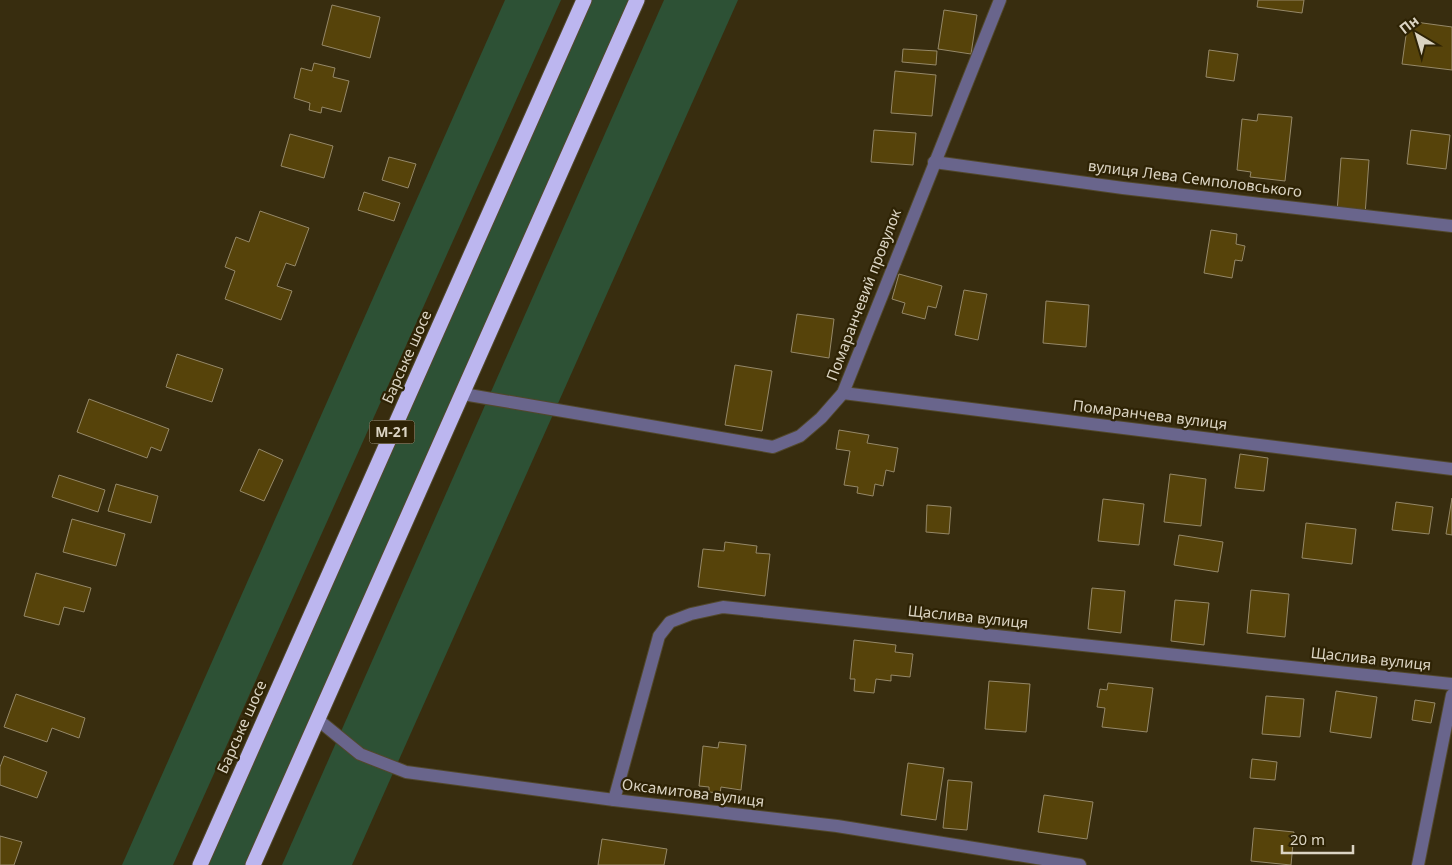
<svg xmlns="http://www.w3.org/2000/svg" width="1452" height="865" viewBox="0 0 1452 865" font-family="'Noto Sans',sans-serif">
  <rect width="100%" height="100%" fill="#382d0f"/>
  <g fill="#2d5135">
    <path d="M505 0H561L173 865H122Z"/>
    <path d="M584 0H637L254 865H200Z"/>
    <path d="M664 0H738L352 865H282Z"/>
  </g>
  <g fill="#56430a" stroke="#958868">
    <path d="M1258 0H1304L1302 13 1257 7Z"/>
    <path d="M332 5 380 17 370 58 322 45Z"/>
    <path d="M944 10 977 15 971 54 938 49Z"/>
    <path d="M1408 21 1452 27V70L1402 64Z"/>
    <path d="M903 49 937 51 936 65 902 62Z"/>
    <path d="M1209 50 1238 54 1234 81 1206 77Z"/>
    <path d="M314 63 335 68 333 77 349 81 341 112 322 107 321 113 309 110 310 103 294 98 301 68 312 71Z"/>
    <path d="M895 71 936 75 932 116 891 113Z"/>
    <path d="M1258 114 1292 117 1285 181 1250 177 1251 172 1237 170 1242 119 1257 121Z"/>
    <path d="M874 130 916 133 913 165 871 162Z"/>
    <path d="M1411 130 1450 135 1446 169 1407 164Z"/>
    <path d="M290 134 333 146 324 178 281 166Z"/>
    <path d="M389 157 416 164 408 188 382 180Z"/>
    <path d="M1341 158 1369 160 1365 215 1337 212Z"/>
    <path d="M364 192 400 203 394 221 358 210Z"/>
    <path d="M260 211 309 228 295 266 286 263 277 286 292 291 281 320 225 299 235 271 225 267 236 237 249 242Z"/>
    <path d="M1211 230 1237 234 1236 244 1245 246 1242 261 1235 260 1232 278 1204 273Z"/>
    <path d="M899 274 942 286 936 308 928 306 925 319 902 313 905 303 892 299Z"/>
    <path d="M964 290 987 294 978 340 955 335Z"/>
    <path d="M1046 301 1089 305 1086 347 1043 343Z"/>
    <path d="M797 314 834 319 829 358 791 352Z"/>
    <path d="M177 354 223 369 212 402 166 387Z"/>
    <path d="M735 365 772 371 762 431 725 425Z"/>
    <path d="M89 399 169 429 161 451 151 447 147 458 77 432Z"/>
    <path d="M839 430 869 435 867 443 898 448 894 472 886 470 883 486 875 484 873 496 857 493 858 487 844 485 850 451 836 449Z"/>
    <path d="M259 449 283 460 264 501 240 491Z"/>
    <path d="M1240 454 1268 458 1264 491 1235 488Z"/>
    <path d="M1170 474 1206 479 1201 526 1164 522Z"/>
    <path d="M59 475 105 490 98 512 52 497Z"/>
    <path d="M116 484 158 496 151 523 108 511Z"/>
    <path d="M1452 498V535L1446 534Z"/>
    <path d="M1103 499 1144 504 1139 545 1098 541Z"/>
    <path d="M1396 502 1433 507 1429 534 1392 530Z"/>
    <path d="M927 505 951 507 949 534 926 532Z"/>
    <path d="M72 519 125 534 116 566 63 552Z"/>
    <path d="M1306 523 1356 529 1352 564 1302 558Z"/>
    <path d="M1179 535 1223 542 1218 572 1174 565Z"/>
    <path d="M725 542 757 546 756 553 770 554 765 596 698 587 703 549 724 551Z"/>
    <path d="M36 573 91 588 84 612 64 607 59 625 24 616Z"/>
    <path d="M1092 588 1125 591 1121 633 1088 629Z"/>
    <path d="M1251 590 1289 594 1285 637 1247 633Z"/>
    <path d="M1175 600 1209 603 1204 645 1171 641Z"/>
    <path d="M854 640 896 645 895 652 913 654 910 677 891 675V681L876 679 874 693 854 691 855 679H850Z"/>
    <path d="M989 681 1030 684 1026 732 985 729Z"/>
    <path d="M1108 683 1153 688 1147 732 1102 727 1105 708 1097 707 1100 689 1107 690Z"/>
    <path d="M1336 691 1377 697 1371 738 1330 732Z"/>
    <path d="M16 694 85 718 79 738 52 728 47 742 4 727Z"/>
    <path d="M1266 696 1304 699 1300 737 1262 734Z"/>
    <path d="M1415 700 1435 703 1431 723 1412 720Z"/>
    <path d="M719 742 746 745 741 790 721 787 720 793 709 792V787L699 786 703 746 718 748Z"/>
    <path d="M4 756 47 772 37 798 0 785V767Z"/>
    <path d="M1252 759 1277 762 1275 780 1250 778Z"/>
    <path d="M908 763 944 768 936 820 901 815Z"/>
    <path d="M948 780 972 782 967 830 943 828Z"/>
    <path d="M1044 795 1093 802 1087 839 1038 832Z"/>
    <path d="M1254 828 1294 832 1291 865 1251 861Z"/>
    <path d="M0 836 22 842 14 865H0Z"/>
    <path d="M602 839 667 849 664 865H598Z"/>
  </g>
  <g fill="none" stroke-linecap="round" stroke-linejoin="round">
    <defs>
      <g id="minor">
        <path d="M934 162 1123 188 1452 226"/>
        <path d="M843 393 1452 469"/>
        <path d="M463 394 773 447 800 436 821 418 843 393 1000 0"/>
        <path d="M317 719 360 754 406 772 614 800 837 826 1080 865"/>
        <path d="M614 800 659 636 670 622 691 614 723 607 1452 684"/>
        <path d="M1418 865 1452 695"/>
      </g>
      <g id="highway">
        <path d="M200 865 584 0"/>
        <path d="M253 865 637 0"/>
      </g>
    </defs>
    <use href="#minor" stroke="#52482c" stroke-width="14"/>
    <use href="#highway" stroke="#52482c" stroke-width="17"/>
    <use href="#minor" stroke="#69658c" stroke-width="12"/>
    <use href="#highway" stroke="#bcb6ef" stroke-width="15"/>
  </g>
  <g text-anchor="middle" stroke-width="4.5" stroke-linejoin="round" paint-order="stroke">
    <rect fill="#2e2305" stroke="#a79f8a" stroke-width="1" x="369.5" y="420.5" width="45" height="23" rx="4"/>
    <g font-size="14" font-weight="bold" fill="#dbd4c3">
      <text x="392" y="437">М-21</text>
    </g>
    <g font-size="15" fill="#dbd4c3" stroke="#2e2305">
      <text transform="translate(1195 179) rotate(7)" y="5">вулиця Лева Семполовського</text>
      <text transform="translate(864 295) rotate(-69)" y="5">Помаранчевий провулок</text>
      <text transform="translate(407 357) rotate(-66)" y="5">Барське шосе</text>
      <text transform="translate(1150 415) rotate(7)" y="5">Помаранчева вулиця</text>
      <text transform="translate(968 617) rotate(6)" y="5">Щаслива вулиця</text>
      <text transform="translate(1371 659) rotate(6)" y="5">Щаслива вулиця</text>
      <text transform="translate(242 727) rotate(-66)" y="5">Барське шосе</text>
      <text transform="translate(693 793) rotate(7)" y="5">Оксамитова вулиця</text>
    </g>
  </g>
  <g transform="translate(1417 35) rotate(322)" stroke="#2e2305" stroke-width="4" paint-order="stroke">
  <path d="M0-4L9 19L0 12L-9 19Z" fill="#dbd4c3"/>
  <text y="-8" font-size="14" font-weight="bold" text-anchor="middle" fill="#dbd4c3">Пн</text>
  </g>
  <path d="M1282 845v8h71v-8" fill="none" stroke="#dbd4c3" stroke-width="2.5"/>
  <text x="1290" y="845" font-size="15" fill="#dbd4c3" stroke="#2e2305" stroke-width="4" paint-order="stroke">20 m</text>
</svg>
